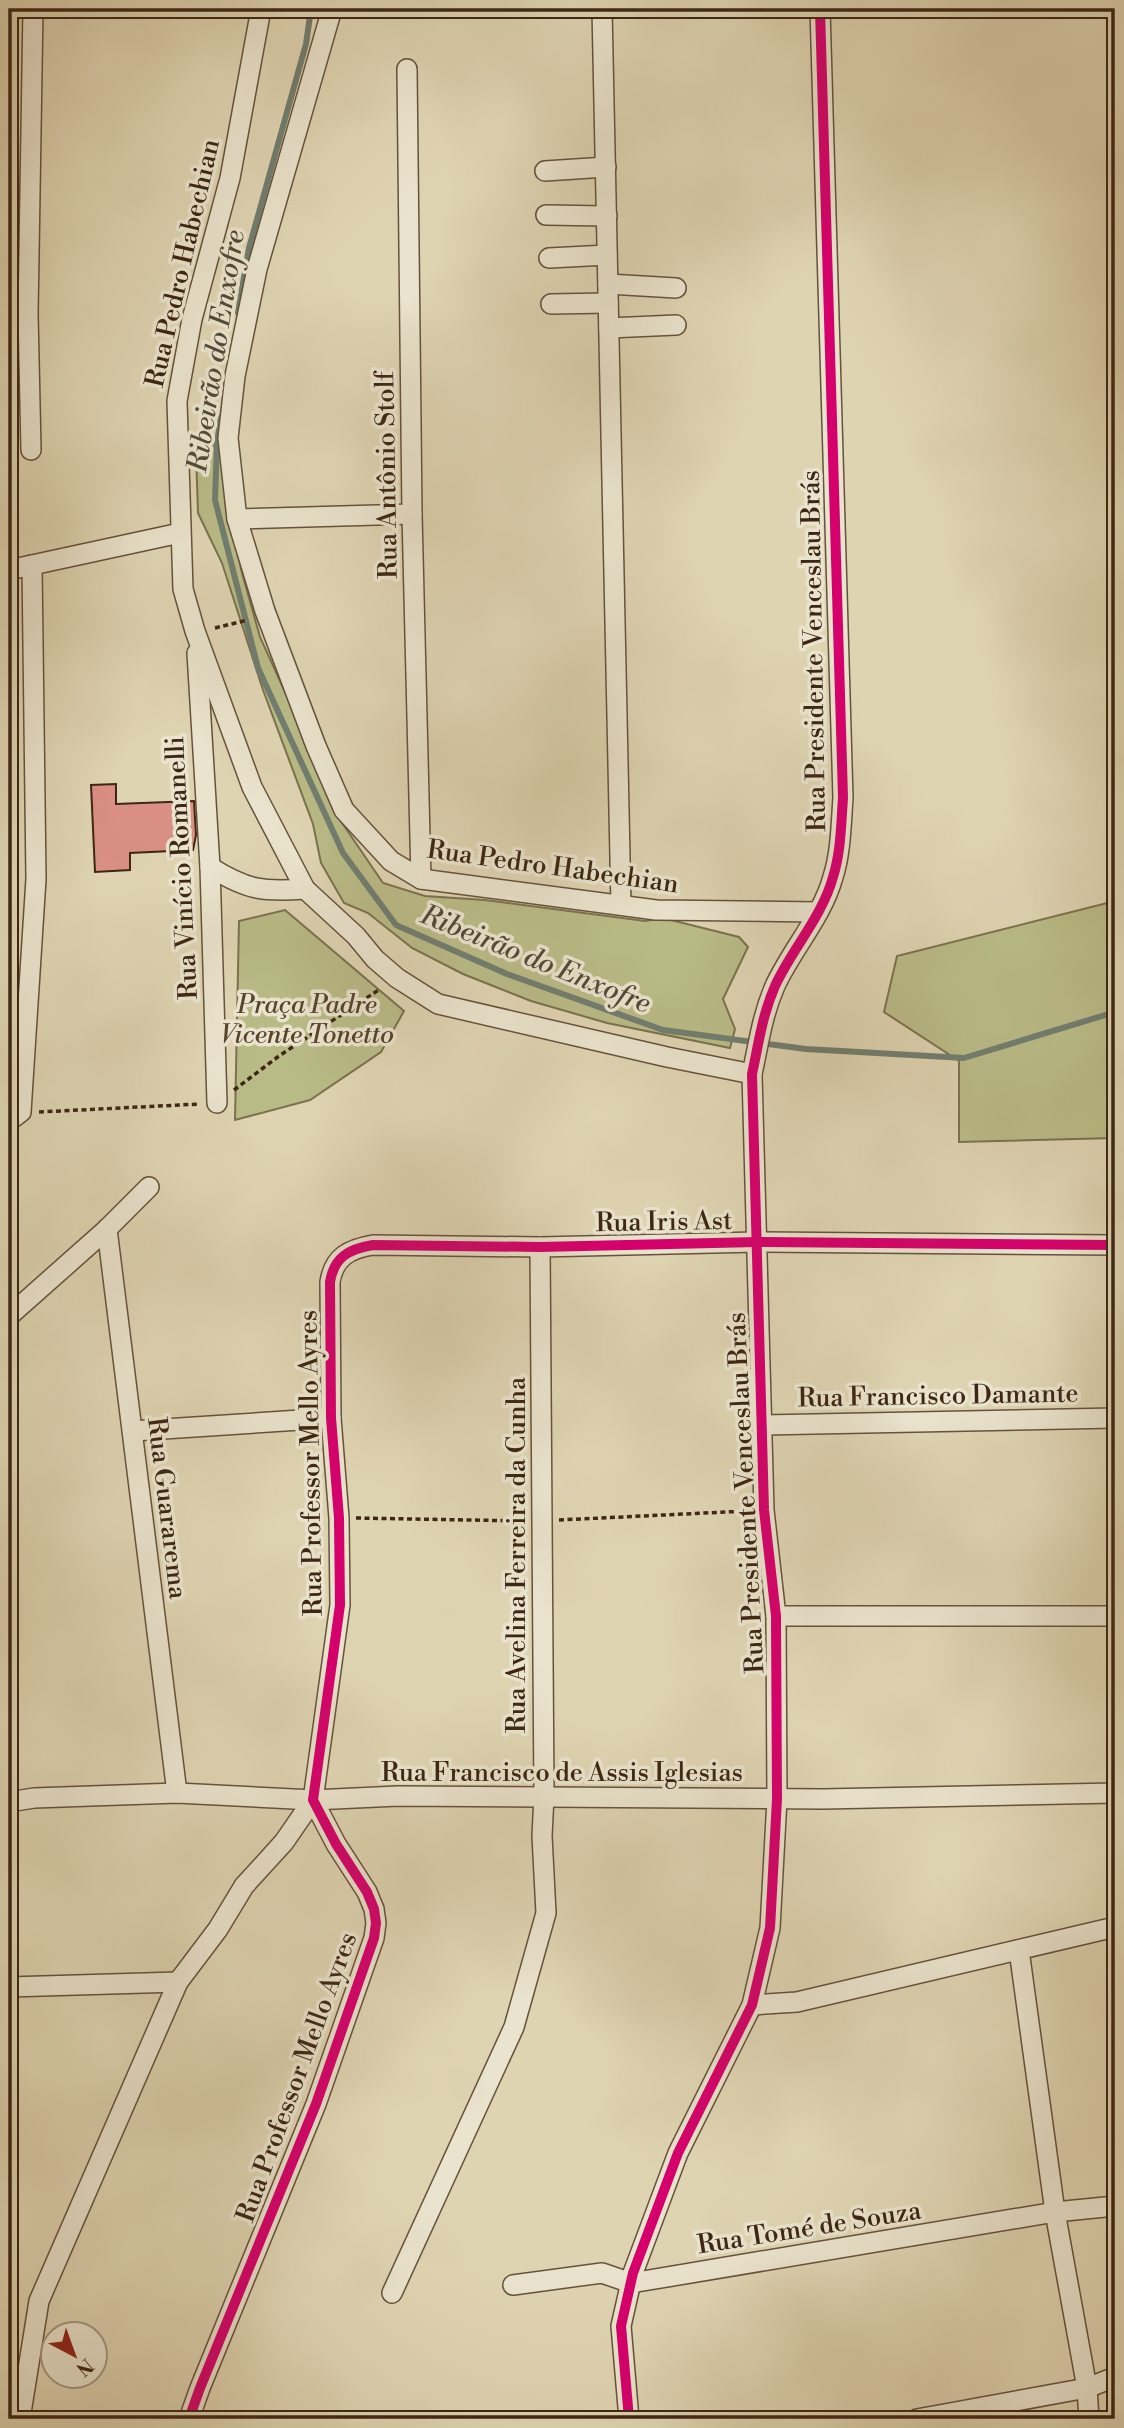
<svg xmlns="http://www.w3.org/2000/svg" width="1124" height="2428" viewBox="0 0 1124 2428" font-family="'Libre Bodoni',serif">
  <rect width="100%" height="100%" fill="#dfd4b2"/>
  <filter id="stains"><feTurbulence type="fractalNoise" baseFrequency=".00286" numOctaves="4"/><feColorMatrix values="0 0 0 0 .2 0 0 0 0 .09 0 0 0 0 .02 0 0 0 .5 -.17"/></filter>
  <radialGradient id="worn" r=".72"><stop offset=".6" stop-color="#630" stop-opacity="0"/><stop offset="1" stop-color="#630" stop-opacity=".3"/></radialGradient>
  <g fill="#b9bb87" stroke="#7b714e" stroke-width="2">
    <path d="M206 432 224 462 230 518 242 573 260 637 309 745 336 814 383 883 425 896 485 900 645 921 663 918 739 937 748 947 723 999 735 1029 730 1048 607 1023 531 1001 463 974 412 948 368 913 344 903 321 863 313 824 263 690 222 563 198 513 196 453Z"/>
    <path d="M1115 901V1138L959 1142V1061L884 1012 897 956Z"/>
    <path d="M285 910 404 1011 381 1052 310 1100 235 1120 239 921Z"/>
  </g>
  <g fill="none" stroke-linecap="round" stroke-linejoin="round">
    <g stroke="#717e6f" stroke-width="6">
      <path d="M238 313 249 248 306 44 311 9"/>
      <path d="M221 417 217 442 215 500 258 668 343 853 396 925 507 974 663 1030 806 1049 964 1058 1115 1012"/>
    </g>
  </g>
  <path fill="#da8f84" stroke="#3d2714" stroke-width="2" d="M116 784V804L194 801 196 835 193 850 130 853V870L95 872 91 785Z"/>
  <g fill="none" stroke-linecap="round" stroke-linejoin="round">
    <defs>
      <g id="minor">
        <path d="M261 9 230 178 192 319 177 401 183 589 195 631 252 787 305 889 356 936 375 959 397 978 438 1004 667 1057 752 1074"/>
        <path d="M332 9 257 269 235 376 228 438 237 519 265 611 316 746 344 810 391 861 421 879 656 910 818 912"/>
        <path d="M602 9 621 905"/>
        <path d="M407 69 412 514 421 879"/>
        <path d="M545 171 606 167"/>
        <path d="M546 215 607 216"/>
        <path d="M549 258 607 255"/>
        <path d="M608 284 676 288"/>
        <path d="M551 304 608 303"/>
        <path d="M609 328 676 325"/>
        <path d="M31 450 28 314 33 9"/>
        <path d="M237 519 412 514"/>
        <path d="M9 570 180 533"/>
        <path d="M197 653 210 867 217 1103"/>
        <path d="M210 867C247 890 262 892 305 889"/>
        <path d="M9 1121 21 1112 36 879 32 565"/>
        <path d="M107 1229 177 1793"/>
        <path d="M9 1316 107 1229 149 1187"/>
        <path d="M763 1425 1115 1418"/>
        <path d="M133 1431 331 1418"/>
        <path d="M776 1616H1115"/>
        <path d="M9 1802 34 1798 177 1793 313 1800 398 1796 823 1799 1115 1793"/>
        <path d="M1019 1950 1055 2212 1087 2388 1089 2419"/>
        <path d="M9 1987 178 1982"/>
        <path d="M752 2005 797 2002 1115 1927"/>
        <path d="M513 2285 602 2273 631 2283 1055 2212 1115 2206"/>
        <path d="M392 2293 514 2027 546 1913 542 1836 544 1796 540 1247"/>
        <path d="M20 2419 39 2301 178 1982 218 1929 244 1886 284 1842 313 1800"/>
        <path d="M189 2419 200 2388 316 2104 374 1938 376 1923 374 1909 367 1892 336 1844 313 1800 340 1605 339 1518 331 1418 330 1282C334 1257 349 1249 373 1245L540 1247 757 1242 1115 1245"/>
        <path d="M629 2419 621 2326 633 2273 678 2153 752 2005 770 1928 777 1799 776 1616 764 1510 752 1074C759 1042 762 1016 775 986 792 949 822 917 833 877 841 852 841 824 843 798L820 9"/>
        <path d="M917 2419 1087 2388 1115 2377"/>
      </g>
    </defs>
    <use href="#minor" stroke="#66523c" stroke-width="22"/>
    <g stroke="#3d2714" stroke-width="3.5" stroke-dasharray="5 3.5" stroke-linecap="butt">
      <path d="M215 628 248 620"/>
      <path d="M234 1090 279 1056 380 989"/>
      <path d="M39 1112 200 1104"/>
      <path d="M356 1518 524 1521"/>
      <path d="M559 1520 747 1511"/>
    </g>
    <use href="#minor" stroke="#eae3cd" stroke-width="19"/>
    <defs>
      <g id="cycleway">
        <path d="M189 2419 200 2388 316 2104 374 1938 376 1923 374 1909 367 1892 336 1844 313 1800 340 1605 339 1518 331 1418 330 1282C334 1257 349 1249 373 1245L540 1247 757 1242 1115 1245"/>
        <path d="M629 2419 621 2326 633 2273 678 2153 752 2005 770 1928 777 1799 776 1616 764 1510 752 1074C759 1042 762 1016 775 986 792 949 822 917 833 877 841 852 841 824 843 798L820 9"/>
      </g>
    </defs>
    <use href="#cycleway" stroke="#eae3cd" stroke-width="15"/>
    <use href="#cycleway" stroke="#d6006c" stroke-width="10"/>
  </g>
  <g text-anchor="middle" stroke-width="7" stroke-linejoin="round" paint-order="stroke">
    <g font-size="26" fill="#3d2714" stroke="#eae3cd">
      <text transform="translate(182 263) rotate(-77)" y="9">Rua Pedro Habechian</text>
      <text transform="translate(386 475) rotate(-91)" y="9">Rua Antônio Stolf</text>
      <text transform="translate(813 651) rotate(-91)" y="9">Rua Presidente Venceslau Brás</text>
      <text transform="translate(553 866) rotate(8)" y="9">Rua Pedro Habechian</text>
      <text transform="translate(181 868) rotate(-93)" y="9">Rua Vinício Romanelli</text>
      <text transform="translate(664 1221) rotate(-1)" y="9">Rua Iris Ast</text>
      <text transform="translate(938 1395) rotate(-1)" y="9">Rua Francisco Damante</text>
      <text transform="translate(310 1463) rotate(-91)" y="9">Rua Professor Mello Ayres</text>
      <text transform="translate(745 1493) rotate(-93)" y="9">Rua Presidente Venceslau Brás</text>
      <text transform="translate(168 1508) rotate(83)" y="9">Rua Guararema</text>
      <text transform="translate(516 1555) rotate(-90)" y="9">Rua Avelina Ferreira da Cunha</text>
      <text x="562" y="1781">Rua Francisco de Assis Iglesias</text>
      <text transform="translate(296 2077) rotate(-70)" y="9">Rua Professor Mello Ayres</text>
      <text transform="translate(809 2227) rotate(-9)" y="9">Rua Tomé de Souza</text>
    </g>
    <g font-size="26" font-style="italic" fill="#56452b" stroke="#eae3cd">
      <text x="307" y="1013">Praça Padre<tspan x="307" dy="30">Vicente Tonetto</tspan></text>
    </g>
    <g font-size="28" font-style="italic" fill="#524b3a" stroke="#eae3cd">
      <text transform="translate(215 351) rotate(-81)" y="10">Ribeirão do Enxofre</text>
      <text transform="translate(536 958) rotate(22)" y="10">Ribeirão do Enxofre</text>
    </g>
  </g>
  <rect width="1124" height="2428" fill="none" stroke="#dfd4b2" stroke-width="35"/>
  <rect x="10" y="10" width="1103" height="2407" fill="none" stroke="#3d2714" stroke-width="3.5"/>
  <rect x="18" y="18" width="1089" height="2393" fill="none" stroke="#3d2714" stroke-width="2"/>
  <g transform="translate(74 2355) rotate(139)"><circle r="33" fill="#eae3cd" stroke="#a59883" stroke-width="2"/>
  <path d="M0-5L12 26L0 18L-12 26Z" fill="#8f2418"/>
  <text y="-10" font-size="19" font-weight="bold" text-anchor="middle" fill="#3d2714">N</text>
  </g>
  <rect width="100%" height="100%" filter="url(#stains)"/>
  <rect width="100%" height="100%" fill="url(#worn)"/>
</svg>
